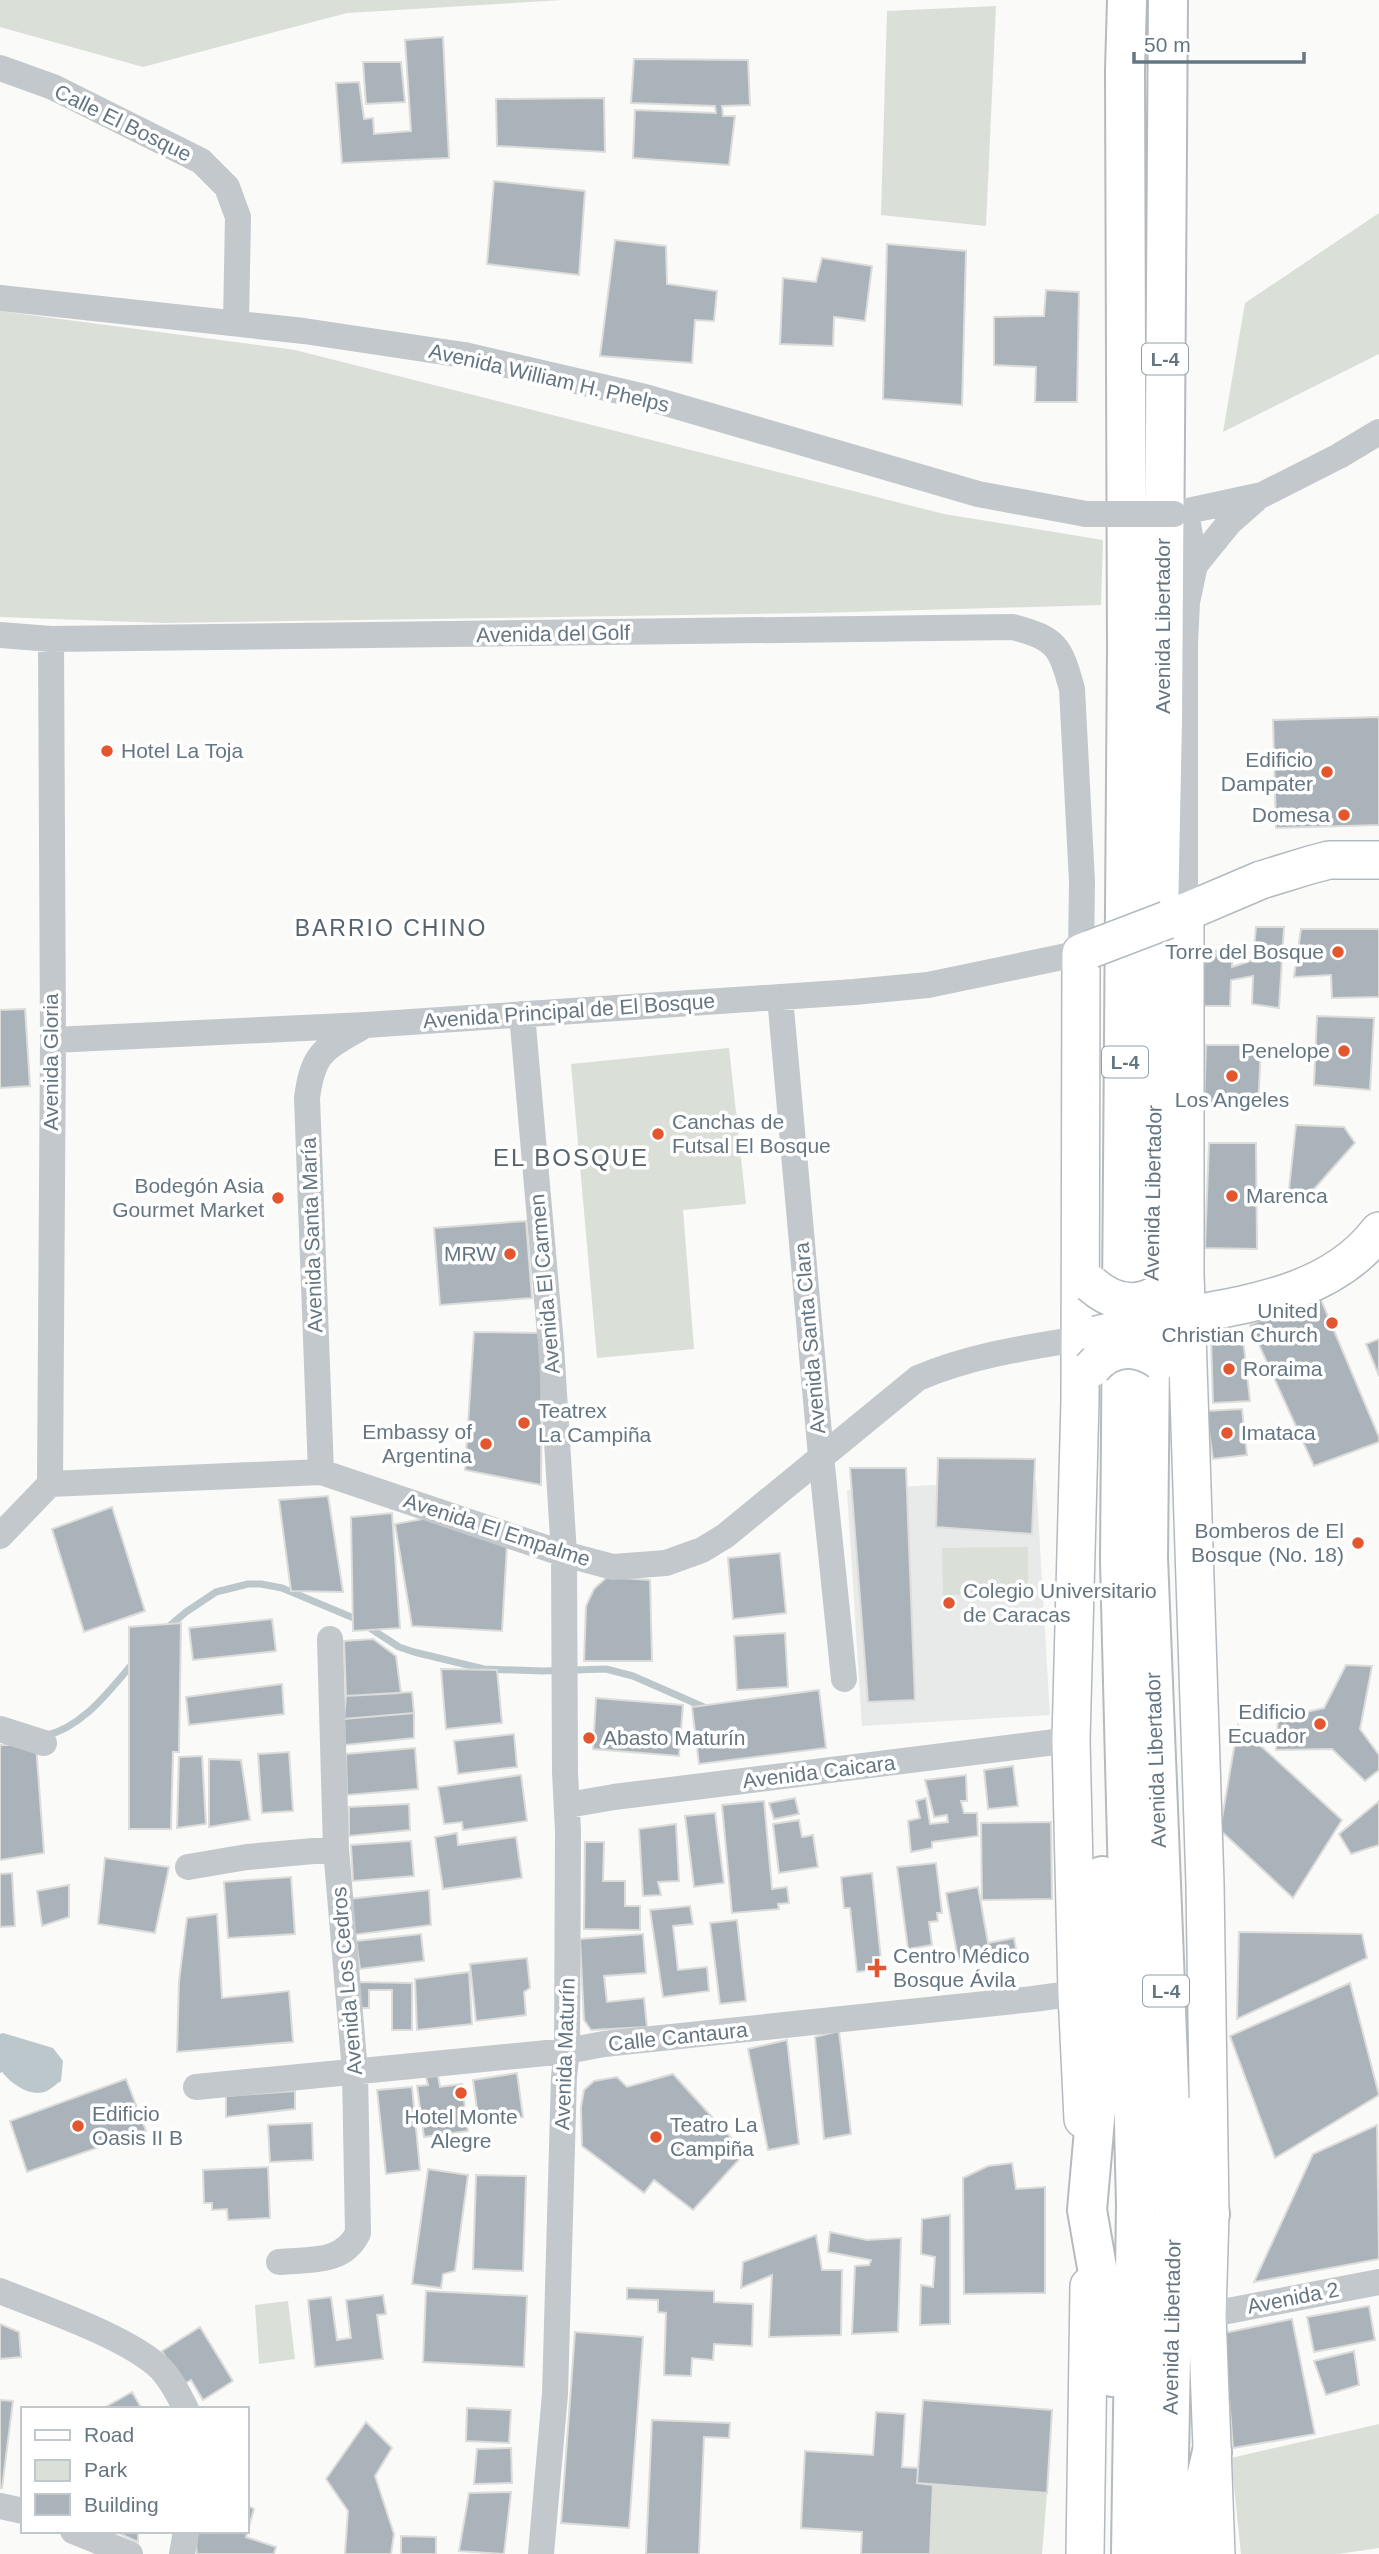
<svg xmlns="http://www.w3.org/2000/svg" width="1379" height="2554" viewBox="0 0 1379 2554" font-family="Arial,sans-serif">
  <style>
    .built { fill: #e8e9e9 }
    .green { fill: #dadfd7 }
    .water { fill: #bbc7cb }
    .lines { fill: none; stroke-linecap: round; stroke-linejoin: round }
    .stream { stroke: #bbc7cb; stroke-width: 7 }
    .building { fill: #aab3b9; stroke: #dcdcda; stroke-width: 2 }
    .secondary-casing { stroke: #b3babf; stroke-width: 40 }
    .primary-casing { stroke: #b5babe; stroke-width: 42 }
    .street { stroke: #c3c8cc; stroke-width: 26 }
    .secondary { stroke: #fff; stroke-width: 37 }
    .primary { stroke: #fff; stroke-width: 38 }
    .secondary-bridge-casing { stroke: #b3babf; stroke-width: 40; stroke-linecap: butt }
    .street-bridge { stroke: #c3c8cc; stroke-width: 26 }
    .secondary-bridge { stroke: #fff; stroke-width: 37 }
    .poi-dot { fill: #e4572e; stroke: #fff; stroke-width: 2.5 }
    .labels { text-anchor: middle; stroke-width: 7; stroke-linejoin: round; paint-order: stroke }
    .shield { fill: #fff; stroke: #939fa8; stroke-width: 2 }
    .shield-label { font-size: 19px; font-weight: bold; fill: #657683 }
    .street-label { font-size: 21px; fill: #657683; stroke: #fff }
    .poi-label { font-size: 21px; fill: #657683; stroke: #fff; text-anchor: start }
    .neighbourhood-label { font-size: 23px; letter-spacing: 2px; fill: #57646e; stroke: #fff }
    .quarter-label { font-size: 24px; letter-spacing: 2px; fill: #57646e; stroke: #fff }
  </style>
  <rect width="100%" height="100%" fill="#fafaf8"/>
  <path class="built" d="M1036,1479L1050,1715L862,1726L847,1490Z"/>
  <path class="green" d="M0,0H562L347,13L143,67L0,27Z
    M996,6L986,226L881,215L887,11Z
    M1379,213V354L1223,432L1245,303Z
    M0,311L295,350L944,514L1103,540L1101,605L815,613L163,623L0,617Z
    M729,1048L746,1204L683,1210L694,1349L597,1358L571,1064Z
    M1028,1547V1594L943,1595L942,1548Z
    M288,2301L295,2359L259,2364L255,2305Z
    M1379,2424V2548L1338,2554H1241L1231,2458Z
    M933,2485L1047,2493L1042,2554H929Z"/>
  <path class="water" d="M3,2033L53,2048L63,2061L61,2081C56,2084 51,2089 47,2091C30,2098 12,2084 2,2072L0,2073V2034Z"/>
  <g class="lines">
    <path class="stream" d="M166,1629L186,1612L216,1592L248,1584H261L282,1588L356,1619L399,1647L414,1652L484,1669L543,1671L606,1669L633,1676L706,1708
      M44,1736C82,1728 109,1691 133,1663"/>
  </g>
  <path class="building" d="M443,37L449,158L342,163L336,83L359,82L364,119L373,118L374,134L411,131L405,40Z
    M634,59L748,60L750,105L722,106L723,116H735L729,165L633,158L635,110L716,113L715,106L631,103Z
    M363,62H401L405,102L366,104Z
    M604,98L605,152L497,146L496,99Z
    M494,181L585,191L579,275L487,264Z
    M615,240L666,246L667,284L717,291L714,321L695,320L692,363L600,356Z
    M887,244L966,251L962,405L883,399Z
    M822,258L872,266L865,321L834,317L833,346L780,344L783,278L816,282Z
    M1046,290L1079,292L1077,402H1035L1036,367L994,365V317L1044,316Z
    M1379,717V825L1276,828L1273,720Z
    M1256,927H1284L1279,1008L1252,1004L1253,976L1231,980L1230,1006H1202L1205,950H1232V967L1253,960Z
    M1301,929H1379V997L1332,998L1331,975L1294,977Z
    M25,1009L30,1086L0,1088V1010Z
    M1317,1016L1374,1018L1370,1090L1314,1085Z
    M1206,1045H1261L1258,1108L1204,1106Z
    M1296,1125L1344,1127L1355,1143L1307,1197L1288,1198Z
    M1209,1143H1256L1257,1249L1205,1248Z
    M526,1221L532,1298L440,1305L434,1228Z
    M1319,1295L1379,1437V1442L1314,1466L1250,1325Z
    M474,1332L542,1333L541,1485L465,1470Z
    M1211,1336L1243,1338L1250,1401L1213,1403Z
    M1379,1339V1376L1366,1344Z
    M1242,1409L1247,1455L1213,1459L1206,1411Z
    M938,1458L1035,1459L1032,1534L936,1527Z
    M850,1468H906L915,1700L868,1702Z
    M328,1496L343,1592L291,1591L279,1500Z
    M112,1507L145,1611L84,1632L52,1529Z
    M392,1513L400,1628L353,1631L351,1517Z
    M428,1518L507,1545L502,1631L412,1626L395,1524Z
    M780,1553L786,1613L733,1619L728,1558Z
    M607,1577L650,1580L652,1661H584L586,1606L594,1589Z
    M272,1619L276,1651L193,1660L189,1628Z
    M181,1623L179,1752H173L171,1829H129V1627Z
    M785,1633L788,1687L737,1690L734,1636Z
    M373,1639L396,1656L401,1693L346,1696L344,1641Z
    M1346,1665L1372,1666L1360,1729L1379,1755V1770L1365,1781L1332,1749L1276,1750L1278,1718L1324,1708Z
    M441,1669L497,1670L502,1723L446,1729Z
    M282,1684L284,1714L189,1725L186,1697Z
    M819,1690L826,1748L699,1764L692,1707Z
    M412,1692L414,1713L344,1719L346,1696Z
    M596,1698L683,1705L679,1756L593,1749Z
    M414,1713V1738L345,1745L344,1719Z
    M1238,1725L1342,1820L1293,1898L1220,1830Z
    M514,1734L517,1767L458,1774L454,1741Z
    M0,1745H36L44,1853L0,1860Z
    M415,1748L418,1789L347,1795L346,1754Z
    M289,1752L293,1811L262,1813L258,1754Z
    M202,1756L206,1824L177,1828L179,1757Z
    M209,1759L241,1760L250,1820L209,1827Z
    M1013,1766L1018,1806L988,1809L984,1770Z
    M521,1775L527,1821L463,1830L462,1822L444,1824L438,1787Z
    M966,1775L967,1801H961L964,1813H977L978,1836L932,1842V1848L911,1852L908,1821L920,1818L916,1801L926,1798L930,1824L948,1822L947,1815L934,1817L925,1780Z
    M795,1798L799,1814L774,1819L769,1803Z
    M764,1801L772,1889L787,1887L789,1903L778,1904L779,1909L732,1913L722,1805Z
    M1379,1801V1845L1351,1854L1339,1834Z
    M409,1804L410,1830L349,1836V1807Z
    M715,1813L724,1883L694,1887L685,1816Z
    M799,1820L802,1837L813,1835L818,1867L779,1873L773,1824Z
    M1051,1822L1052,1899L982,1900L981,1823Z
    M676,1824L679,1881L658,1882L661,1895L643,1896L639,1829Z
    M457,1833L458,1845L516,1837L522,1878L443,1889L435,1837Z
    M411,1841L414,1876L353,1881L351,1845Z
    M585,1842H604L603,1881H625V1906H640V1930L584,1929Z
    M105,1858L169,1867L155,1933L98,1924Z
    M936,1863L942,1913H937L938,1921L929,1922L932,1945L908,1949L897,1867Z
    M12,1873L15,1926L0,1927V1874Z
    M872,1873L882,1969L857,1972L850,1908H844L841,1877Z
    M291,1877L295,1934L228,1938L224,1882Z
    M69,1885V1917L42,1926L37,1891Z
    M978,1887L988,1943L1014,1938L1016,1949L958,1959L946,1893Z
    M429,1890L431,1925L352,1935L349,1899Z
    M690,1906L693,1924L673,1926L678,1970L707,1967L709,1991L663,1997L650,1910Z
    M217,1914L222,1998L289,1991L293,2042L177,2052L179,1981L187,1918Z
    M737,1920L746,2001L720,2004L710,1923Z
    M1239,1932L1362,1934L1367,1958L1237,2019Z
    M421,1934L424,1961L360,1969L356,1941Z
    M643,1934L646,1973L604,1976L607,2002L644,1998L647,2027L591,2030L584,2020L580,1939Z
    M527,1958L530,1988L524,1992L526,2015L476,2021L470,1964Z
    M469,1972L472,2024L417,2030L415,1979Z
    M354,1982L412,1983V2030H392V1990H369V2008H354Z
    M1350,1983L1379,2095L1275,2158L1230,2036Z
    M839,2031L851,2134L824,2139L815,2037Z
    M787,2040L799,2144L768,2150L748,2049Z
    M517,2073L523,2117L479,2124L473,2080Z
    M673,2074L745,2153L693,2210L654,2180L644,2193L582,2146L581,2107L584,2090L594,2081L617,2077L627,2087Z
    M438,2076L440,2087L462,2084L468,2131L424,2137L417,2086L428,2085L426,2077Z
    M126,2079L146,2131L27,2172L10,2121Z
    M412,2087L420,2170L386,2174L377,2090Z
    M295,2091V2109L226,2117V2096Z
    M312,2123L313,2160L270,2162L268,2125Z
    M1377,2125L1379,2259L1254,2282L1313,2154Z
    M1012,2163L1016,2189L1045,2187V2293L964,2294L963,2178L988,2166Z
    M268,2167L270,2218L228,2220L227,2209L212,2210V2203H204L203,2170Z
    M428,2169L468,2175L455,2271L443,2274L441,2288L412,2284Z
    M476,2175L526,2176L523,2271L473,2269Z
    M950,2215V2324L920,2325L921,2285L933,2287L935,2257L921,2254L922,2219Z
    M830,2232L867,2240L901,2238L898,2332L852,2334L855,2266L869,2265L871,2260L828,2252Z
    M816,2235L822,2270H842L841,2335L769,2337L772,2275L741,2288L743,2262Z
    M627,2288L714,2291V2302L753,2304L752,2346L714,2344L713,2360L692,2358L691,2376L664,2375L666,2313L658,2312V2300L627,2299Z
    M426,2291L527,2296L524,2367L423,2362Z
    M383,2295L386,2314L377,2315L383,2359L315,2367L308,2300L331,2297L337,2340L351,2338L346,2300Z
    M1369,2306L1375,2340L1314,2352L1307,2317Z
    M1292,2319L1315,2434L1233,2448L1224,2333Z
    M0,2324L19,2332L21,2357L0,2359Z
    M200,2327L233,2381L203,2400L191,2380L182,2385L162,2351Z
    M575,2332L643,2337L629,2528L561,2523Z
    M1354,2351L1359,2385L1326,2395L1314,2361Z
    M132,2392L142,2409H102Z
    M0,2400L13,2401L2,2488H0Z
    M923,2400L1052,2410L1047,2493L917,2483Z
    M467,2408L511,2410L509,2443L466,2441Z
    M876,2412L905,2414L902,2467L918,2468L917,2483L933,2485L930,2554H861L862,2532L801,2528L805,2451L873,2455Z
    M652,2420L730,2423L729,2438L704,2437L699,2554H646Z
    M366,2422L392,2448L375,2476L394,2534L391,2554H345L348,2511L326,2479Z
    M511,2448L512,2483L474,2484L477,2449Z
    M511,2492L504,2554L459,2551L469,2493Z
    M247,2505L254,2509L246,2537L276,2547L274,2554H197L196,2546L198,2531H247Z
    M114,2531H138V2542Z
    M401,2536L436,2537V2554H401Z"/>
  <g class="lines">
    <defs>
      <path id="secondary" d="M1185,912V1274L1205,1884L1210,2214L1207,2315L1216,2554
        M1167,920L1261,880L1310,865L1329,860H1379
        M1162,1320C1238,1305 1328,1298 1379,1231
        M1083,2119L1077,1993L1071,1740L1080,1401L1081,953L1091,949
        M1085,2554L1089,2286"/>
      <path id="primary" d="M1127,0L1125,70L1127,649L1120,1561L1136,2205L1131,2554
        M1102,1876L1103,2028L1087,2210L1113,2359L1112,2377
        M1190,2117L1210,2214
        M1167,2554L1174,2211L1148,1557L1150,1355L1163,719L1168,0
        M1196,2554V2519L1212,2452"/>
    </defs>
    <use href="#secondary" class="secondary-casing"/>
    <use href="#primary" class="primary-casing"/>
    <path class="street" d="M0,68L53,87L201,161L227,187L238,217L236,322
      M0,298L304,331L464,355L645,397L978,494L1086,514
      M1174,514L1262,495L1339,456L1379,432
      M1195,565L1229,523L1255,500
      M0,635L51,639L1013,627C1057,639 1060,646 1072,689L1082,882L1081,953L928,985L854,992L366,1025L53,1040
      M1185,912V643L1187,602L1195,565L1186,512
      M780,997L821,1456L844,1679
      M522,1014L551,1345L564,1554L565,1772L568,1831L567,2051L564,2076L555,2394L541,2554
      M321,1472L307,1098C313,1052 324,1049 362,1027
      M50,1484L53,1040L51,639
      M0,1536L50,1484L321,1472L564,1554L613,1567L666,1563L702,1550L725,1536L918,1378C970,1356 1023,1348 1078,1339
      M0,1729L44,1743
      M568,1805L614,1797L1071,1740
      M188,1867L247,1857L336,1849
      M196,2087L567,2051L604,2044L1033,1999L1077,1993
      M279,2262C310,2259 343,2264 358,2233L355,2072L336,1849L330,1639
      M0,2291C44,2309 126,2336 160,2368C171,2379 179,2395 186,2409
      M1207,2315L1379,2282
      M0,2506L23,2511
      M73,2531L130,2554
      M182,2554L186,2531"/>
    <use href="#secondary" class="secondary"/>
    <use href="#primary" class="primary"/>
    <defs>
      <path id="secondary-bridge" d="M1091,949L1167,920
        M1091,1284C1110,1301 1133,1308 1156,1295
        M1096,1335L1159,1321
        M1092,1368C1111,1345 1137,1345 1160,1361"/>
    </defs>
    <use href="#secondary-bridge" class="secondary-bridge-casing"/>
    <path class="street-bridge" d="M1086,514H1174"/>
    <use href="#secondary-bridge" class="secondary-bridge"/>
  </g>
  <g class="poi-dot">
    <circle cx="107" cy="751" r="7"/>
    <circle cx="1327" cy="772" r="7"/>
    <circle cx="1344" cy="815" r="7"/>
    <circle cx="1338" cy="952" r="7"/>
    <circle cx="1344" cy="1051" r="7"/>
    <circle cx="1232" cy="1076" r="7"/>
    <circle cx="658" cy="1134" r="7"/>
    <circle cx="1232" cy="1196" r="7"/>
    <circle cx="278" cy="1198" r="7"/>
    <circle cx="510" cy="1254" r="7"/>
    <circle cx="1332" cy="1323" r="7"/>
    <circle cx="1229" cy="1369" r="7"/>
    <circle cx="524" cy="1423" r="7"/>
    <circle cx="1227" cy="1433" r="7"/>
    <circle cx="486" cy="1444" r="7"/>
    <circle cx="1358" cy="1543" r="7"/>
    <circle cx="949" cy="1603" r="7"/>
    <circle cx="1320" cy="1724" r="7"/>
    <circle cx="589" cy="1738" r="7"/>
    <path d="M873.5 1957.5h7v7h7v7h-7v7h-7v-7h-7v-7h7z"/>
    <circle cx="461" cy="2093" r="7"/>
    <circle cx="78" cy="2126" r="7"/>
    <circle cx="656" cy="2137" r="7"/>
  </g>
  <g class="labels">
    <g class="shield">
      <rect x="1142" y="343.5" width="46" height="31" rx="5"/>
      <rect x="1102" y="1046.5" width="46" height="31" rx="5"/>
      <rect x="1143" y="1975.5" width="46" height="31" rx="5"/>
    </g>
    <g class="shield-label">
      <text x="1165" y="366">L-4</text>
      <text x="1125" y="1069">L-4</text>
      <text x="1166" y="1998">L-4</text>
    </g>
    <g class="street-label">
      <text transform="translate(123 123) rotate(26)" y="7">Calle El Bosque</text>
      <text transform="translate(549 378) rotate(13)" y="7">Avenida William H. Phelps</text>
      <text transform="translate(1163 626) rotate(-90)" y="7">Avenida Libertador</text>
      <text transform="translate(553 634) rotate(-1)" y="7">Avenida del Golf</text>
      <text transform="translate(569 1011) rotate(-4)" y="7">Avenida Principal de El Bosque</text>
      <text transform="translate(51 1062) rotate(-90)" y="7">Avenida Gloria</text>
      <text transform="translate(1153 1193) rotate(-89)" y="7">Avenida Libertador</text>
      <text transform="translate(312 1235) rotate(-92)" y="7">Avenida Santa María</text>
      <text transform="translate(545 1284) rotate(-95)" y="7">Avenida El Carmen</text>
      <text transform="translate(810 1338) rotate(-95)" y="7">Avenida Santa Clara</text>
      <text transform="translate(497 1530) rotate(18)" y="7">Avenida El Empalme</text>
      <text transform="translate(1156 1760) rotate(-92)" y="7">Avenida Libertador</text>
      <text transform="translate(819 1772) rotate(-7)" y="7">Avenida Caicara</text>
      <text transform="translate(347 1981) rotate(-95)" y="7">Avenida Los Cedros</text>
      <text transform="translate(678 2037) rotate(-6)" y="7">Calle Cantaura</text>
      <text transform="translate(565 2054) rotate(-88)" y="7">Avenida Maturín</text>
      <text transform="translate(1293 2298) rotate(-11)" y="7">Avenida 2</text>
      <text transform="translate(1172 2327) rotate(-89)" y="7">Avenida Libertador</text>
    </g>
    <g class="poi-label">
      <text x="121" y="758">Hotel La Toja</text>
      <text x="1313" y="767" text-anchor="end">Edificio<tspan x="1313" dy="24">Dampater</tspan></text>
      <text x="1330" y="822" text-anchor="end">Domesa</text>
      <text x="1324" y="959" text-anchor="end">Torre del Bosque</text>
      <text x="1330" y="1058" text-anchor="end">Penelope</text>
      <text x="1232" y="1107" text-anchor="middle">Los Angeles</text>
      <text x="672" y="1129">Canchas de<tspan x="672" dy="24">Futsal El Bosque</tspan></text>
      <text x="264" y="1193" text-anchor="end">Bodegón Asia<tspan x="264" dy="24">Gourmet Market</tspan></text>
      <text x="1246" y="1203">Marenca</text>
      <text x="496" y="1261" text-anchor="end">MRW</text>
      <text x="1318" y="1318" text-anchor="end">United<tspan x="1318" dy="24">Christian Church</tspan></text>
      <text x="1243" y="1376">Roraima</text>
      <text x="538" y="1418">Teatrex<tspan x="538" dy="24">La Campiña</tspan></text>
      <text x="472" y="1439" text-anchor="end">Embassy of<tspan x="472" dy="24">Argentina</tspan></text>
      <text x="1241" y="1440">Imataca</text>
      <text x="1344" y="1538" text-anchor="end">Bomberos de El<tspan x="1344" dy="24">Bosque (No. 18)</tspan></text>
      <text x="963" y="1598">Colegio Universitario<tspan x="963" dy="24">de Caracas</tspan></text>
      <text x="1306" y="1719" text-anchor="end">Edificio<tspan x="1306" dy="24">Ecuador</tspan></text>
      <text x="603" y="1745">Abasto Maturín</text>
      <text x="893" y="1963">Centro Médico<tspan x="893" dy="24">Bosque Ávila</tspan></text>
      <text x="92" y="2121">Edificio<tspan x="92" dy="24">Oasis II B</tspan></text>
      <text x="461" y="2124" text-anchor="middle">Hotel Monte<tspan x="461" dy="24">Alegre</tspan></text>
      <text x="670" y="2132">Teatro La<tspan x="670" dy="24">Campiña</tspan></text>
    </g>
    <g class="neighbourhood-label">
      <text x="391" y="936">BARRIO CHINO</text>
    </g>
    <g class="quarter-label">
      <text x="571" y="1166">EL BOSQUE</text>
    </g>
  </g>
  <rect x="21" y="2407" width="228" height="126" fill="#ffffff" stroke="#c1c8cd" stroke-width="2"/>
  <rect x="35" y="2430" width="35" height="10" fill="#ffffff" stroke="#c1c8cd" stroke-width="2"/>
  <text x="84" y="2442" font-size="21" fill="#657683">Road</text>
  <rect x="35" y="2460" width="35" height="21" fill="#dadfd7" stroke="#c1c8cd" stroke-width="2"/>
  <text x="84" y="2477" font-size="21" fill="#657683">Park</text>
  <rect x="35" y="2494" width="35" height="21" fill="#aab3b9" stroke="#c1c8cd" stroke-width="2"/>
  <text x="84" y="2512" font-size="21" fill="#657683">Building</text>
  <path d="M1134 52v10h170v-10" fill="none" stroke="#657683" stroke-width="3.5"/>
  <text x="1144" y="52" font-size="21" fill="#657683" stroke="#ffffff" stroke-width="5" paint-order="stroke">50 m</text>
</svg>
